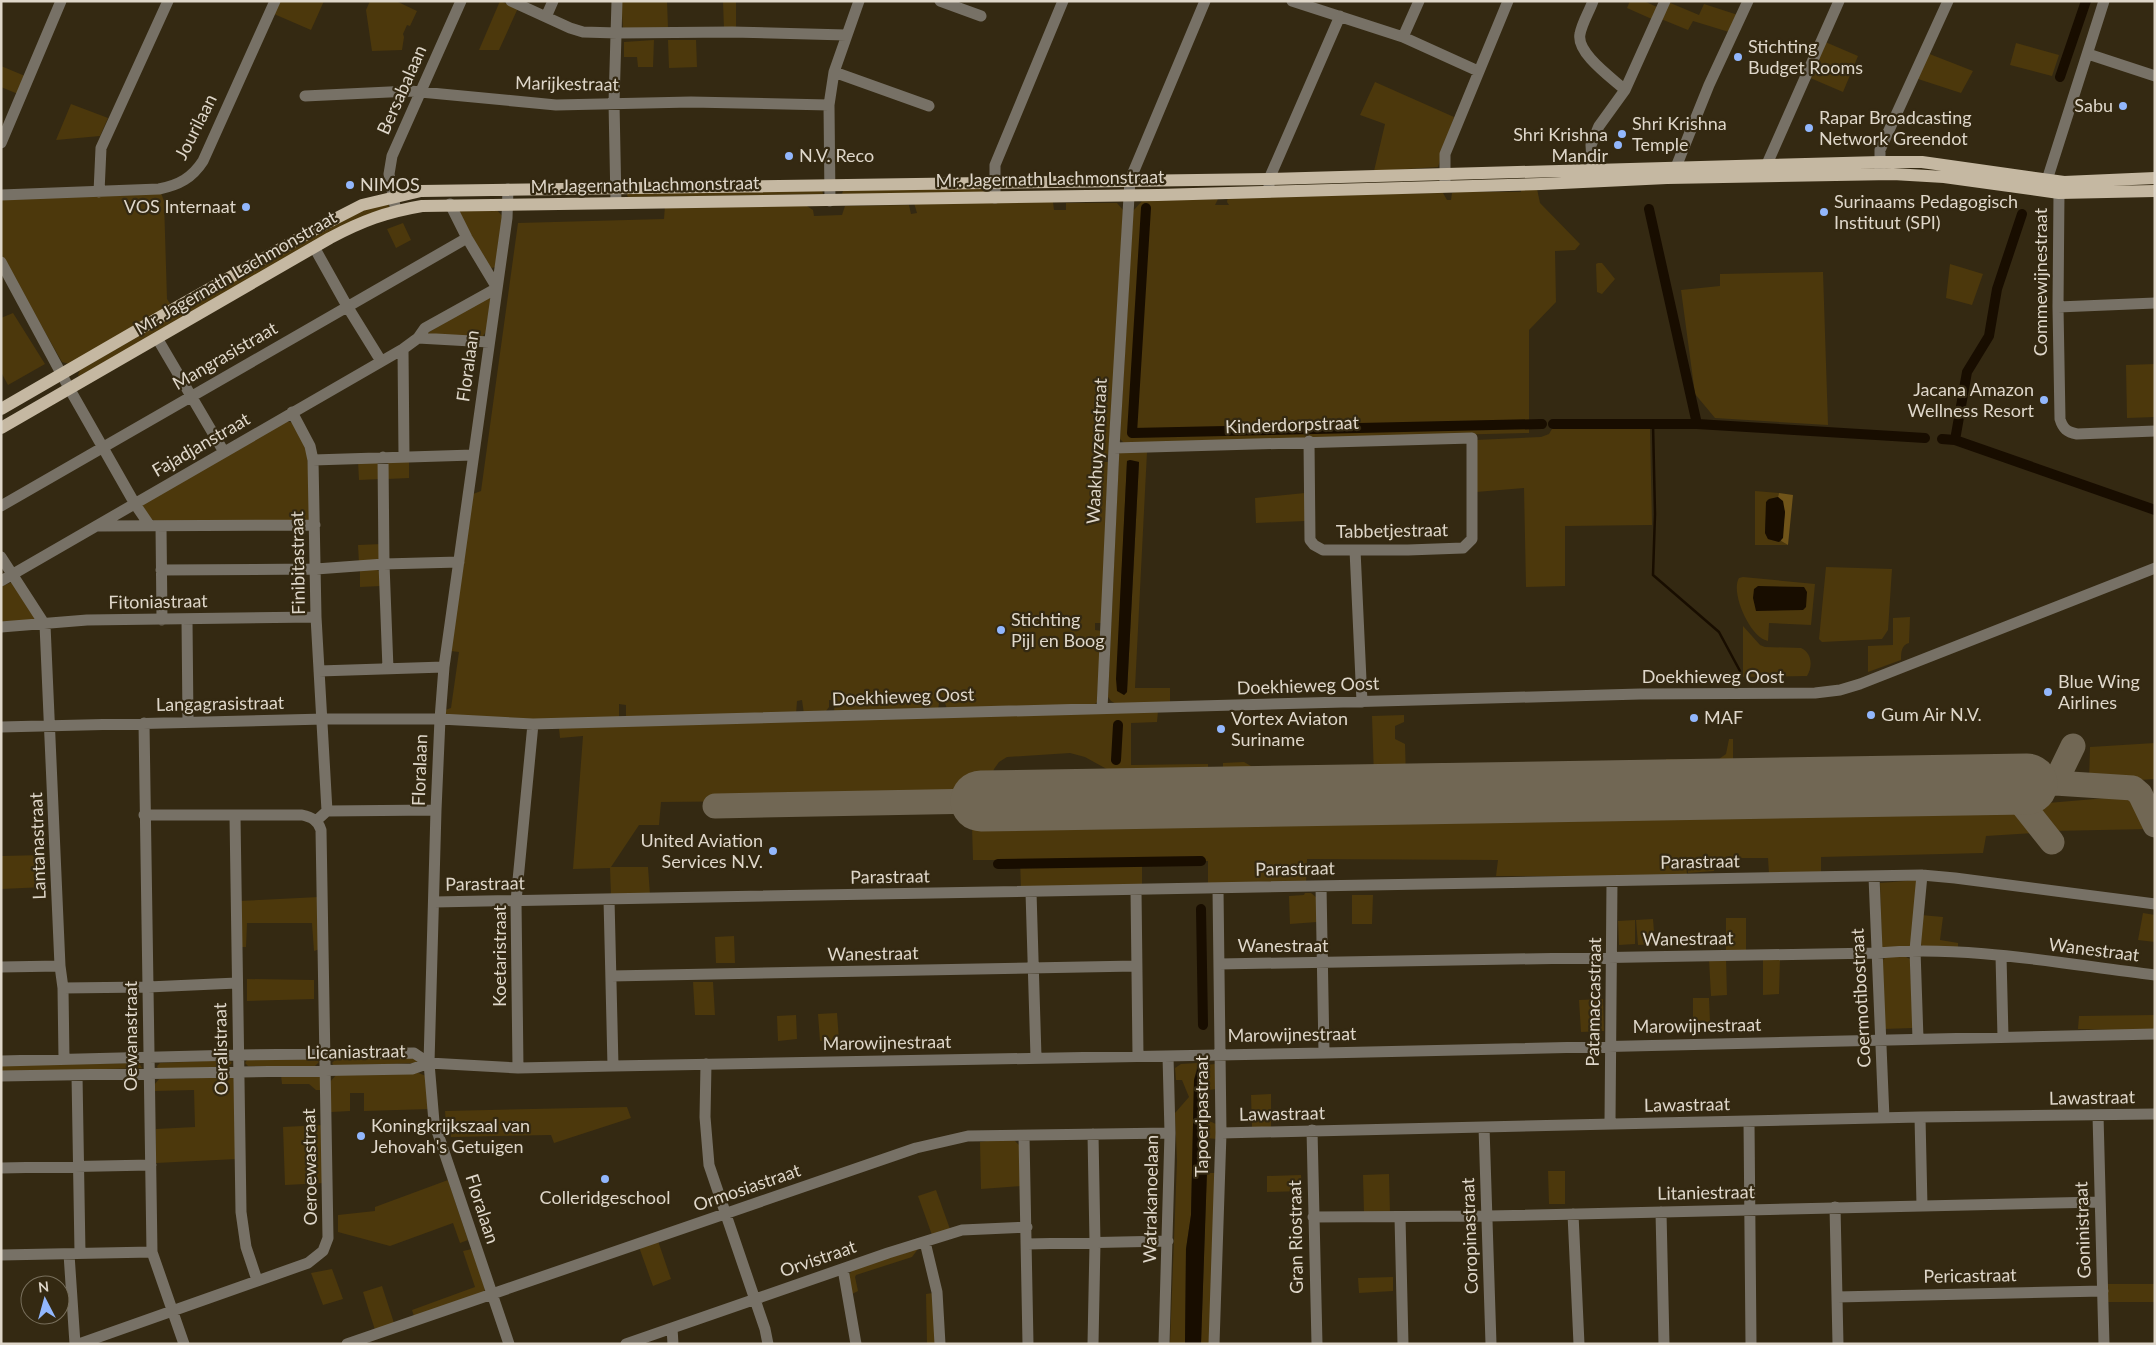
<svg xmlns="http://www.w3.org/2000/svg" width="2156" height="1345" viewBox="0 0 2156 1345" font-family="Lato,sans-serif">
  <style>
    .green { fill: #4c380c; fill-rule: evenodd }
    .forest { fill: #705419 }
    .water { fill: #180d00 }
    .lines { fill: none; stroke-linecap: round; stroke-linejoin: round }
    .stream { stroke: #180d00; stroke-width: 2.5 }
    .canal { stroke: #180d00; stroke-width: 10 }
    .taxiway { stroke: #716754; stroke-width: 25 }
    .runway { stroke: #716754; stroke-width: 61 }
    .minor { stroke: #777166; stroke-width: 11 }
    .major { stroke: #c5b8a2; stroke-width: 12 }
    .poi-dot { fill: #92b7fd; stroke: #342912; stroke-width: 2 }
    .labels { text-anchor: middle; stroke-width: 4.5; stroke-linejoin: round; paint-order: stroke }
    .poi-label { font-size: 18px; fill: #dfd7ca; stroke: #342912; text-anchor: start }
    .street-label { font-size: 18px; fill: #dfd7ca; stroke: #342912 }
  </style>
  <rect width="100%" height="100%" fill="#342912"/>
  <path class="green" d="M280,1H324L311,30L274,14Z
    M370,1H396L417,11L410,26L407,25L403,34L404,37L402,50L372,51L366,10Z
    M500,1L518,8L499,50H479Z
    M621,1H667L668,29L623,28Z
    M723,1H736V29H724Z
    M1630,1H1644L1659,8L1654,20L1627,8Z
    M1668,2L1699,15L1704,4L1738,15L1729,32L1693,21L1688,30L1661,19Z
    M654,40L653,67H638L637,57H624V42Z
    M668,40H696L697,67L669,68Z
    M1823,41L1858,56L1843,92L1808,77Z
    M2016,43L2059,55L2052,76L2010,65Z
    M1927,53L1973,71L1961,93L1915,78Z
    M1,66L25,76L18,94L1,87Z
    M1375,82L1454,117L1438,167L1374,171L1385,124L1360,115Z
    M71,104L108,118L100,136L56,140Z
    M988,188L987,192L843,195L842,193L844,190Z
    M1521,189H1537L1540,203L1580,244L1575,250L1555,251L1556,302L1529,330V433L1124,443L1120,439L1133,211L1142,201L1218,199L1215,205H1229L1227,202L1228,196L1443,193L1447,200H1451L1452,193L1457,192H1521Z
    M822,190L823,194L628,197L627,195V193Z
    M161,193L164,201L167,299L171,305L69,364L62,362L4,260L1,252V199Z
    M1053,202L1054,210H1066V203H1117L1123,210L1111,458L1104,460L1103,462H1109L1104,623H1095V630L1102,631L1097,702L1094,705L947,709L943,697H940L938,710L834,711L835,700H829V707L826,711L804,714L802,700L797,701L796,714L628,718L626,716V705L619,704V717L462,722L445,717V710L451,708L459,652L451,651L473,494L481,491L518,223L664,219L665,206H807L813,210L814,216L842,215L845,206L909,205L911,214L917,213L914,203Z
    M388,204L390,207L79,376L78,375L80,370L334,224L367,209Z
    M497,210L503,217L495,267L492,268L487,266L459,211Z
    M403,223L411,240L396,248L387,229Z
    M1598,263H1602L1615,279L1602,294L1597,292L1596,264Z
    M1950,264L1983,274L1972,305L1946,298Z
    M1823,272L1828,425L1715,418L1695,394L1681,290L1720,286V274Z
    M491,295L486,332L482,337L426,334Z
    M13,313L45,364L8,385L1,372V318Z
    M2155,364V417L2127,418L2126,365Z
    M286,421L293,423L307,449L311,520L159,523L151,519L142,505Z
    M1650,428L1652,525L1565,526V586L1526,587L1524,488L1476,492V440L1541,437L1549,434L1552,429Z
    M1147,452L1135,688H1170V703L1118,705L1111,701L1108,697L1119,455L1120,453ZM1130,460L1139,462L1127,692L1124,695L1118,650L1119,630L1127,461Z
    M409,459V478L387,479L388,460Z
    M377,460L381,479L359,480L358,461Z
    M1755,491L1779,493L1778,497L1767,500L1765,533L1768,539L1779,542L1781,541L1788,545H1755Z
    M1305,493V521L1256,523L1255,498Z
    M382,544L381,560L359,563L358,545Z
    M1826,567L1892,569L1888,630L1882,639L1822,642L1819,639Z
    M360,568H375L381,573V586L360,587Z
    M1743,577L1815,584L1811,625L1769,623L1768,641C1750,638 1730,592 1739,578Z
    M12,582L36,619L1,624V587Z
    M1910,617L1909,643C1901,645 1901,653 1901,660L1868,672V646L1893,645V618Z
    M1743,626L1760,645L1765,647L1801,648C1812,653 1813,666 1807,676L1743,677Z
    M1158,711L1157,722L1131,723V765L1208,764V783H1132L1085,757L1070,753L1007,757L999,762L994,769L988,788L972,791L767,793L766,801L661,802L659,825H639L611,867H648L650,895H611L610,868L573,869L583,736L560,738L559,728Z
    M1404,715V722L1395,726V739L1405,744L1406,777L1374,778L1372,716Z
    M1729,739H1733V763L1723,773L1708,772V759H1719L1726,754Z
    M2155,743V779L2089,783L2090,747Z
    M1666,759L1697,760V774H1666Z
    M1244,762L1263,773L1266,783H1223V763Z
    M2130,796L2149,829L2052,831L2036,804Z
    M2026,810L2035,833L1986,836L1983,853L1821,857V873L1769,874L1768,858H1686L1687,876H1496L1498,860L1307,859L1306,883L1208,885V861H1142V886L1021,889L1020,860H973L972,826L1855,811Z
    M45,855V887L1,889V856Z
    M1697,859L1698,862L1713,861L1714,871L1688,873L1687,860Z
    M1917,880L1911,947L1885,949L1882,947L1880,883Z
    M1305,893H1311L1317,898V922L1290,924L1289,896L1304,895Z
    M1352,895H1373L1372,924H1352Z
    M319,897L320,949L314,951L312,923H247L246,947H240L239,901Z
    M2143,913L2155,915V942L2138,940Z
    M1921,915L1943,917L1940,940L1958,943V948L1925,947L1921,945Z
    M1726,918H1746V950L1726,951Z
    M1653,919L1655,944L1638,945L1636,920Z
    M1635,920V944L1619,945L1618,921Z
    M734,936L735,963H716L715,937Z
    M1904,956L1910,959L1913,1028L1883,1029L1882,961L1886,957Z
    M1763,958H1780L1779,994L1763,995Z
    M1709,959H1726L1727,995L1711,996Z
    M247,979L314,980V999L247,1001Z
    M693,982H713L715,1015H695Z
    M1693,998H1709L1710,1022H1693Z
    M1603,999L1604,1031L1581,1032L1579,1000Z
    M837,1013L839,1040L820,1041L818,1014Z
    M796,1015L797,1039L778,1041L777,1016Z
    M2155,1015V1031L2078,1029L2079,1016Z
    M413,1057L417,1061L416,1063L334,1066L332,1063L336,1059Z
    M316,1059L319,1062L315,1066H248L245,1063L247,1060Z
    M229,1060L232,1063L227,1067L158,1069L157,1066L160,1063Z
    M139,1063L142,1068L1,1072V1065Z
    M1198,1063L1194,1080L1191,1215L1186,1249L1185,1344H1170L1177,1161L1175,1113L1189,1097L1182,1080H1176L1175,1068L1181,1064Z
    M1215,1064L1216,1089L1209,1090V1121L1216,1124V1139L1207,1138L1205,1067L1206,1065Z
    M416,1072L426,1076L430,1109L364,1111V1093H350V1111L331,1112L330,1082L336,1075Z
    M281,1075H319L322,1080L323,1090H316L309,1084H282Z
    M234,1077L237,1159L156,1163V1129L195,1127L194,1090L154,1091V1085L159,1079Z
    M1271,1094V1127H1252L1251,1095Z
    M627,1107L631,1118L554,1143L551,1135L451,1137L446,1124L445,1111Z
    M324,1125L325,1183L285,1185L283,1127Z
    M1000,1139L1015,1141L1021,1147V1186L981,1189L980,1142Z
    M1207,1164H1210V1173H1216L1211,1344H1201Z
    M1548,1171H1565V1204H1549Z
    M1389,1174L1390,1213H1364L1363,1175Z
    M1301,1175L1302,1191L1267,1192V1176Z
    M448,1180L468,1240L460,1243L453,1223L390,1246L338,1232V1215L375,1211V1207Z
    M936,1190L950,1229L932,1235L918,1196Z
    M658,1241L671,1279L653,1286L639,1247Z
    M472,1249L485,1289L484,1292L414,1316L412,1310L475,1287L463,1251Z
    M918,1249L912,1257L856,1275L855,1277L858,1291L852,1294L848,1276L853,1269Z
    M332,1269L343,1299L323,1305L311,1273Z
    M1393,1277V1291L1359,1293L1358,1278Z
    M2106,1284H2155V1302H2107Z
    M382,1286L394,1323L375,1330L363,1292Z
    M933,1293L936,1344H927L926,1294Z"/>
  <path class="forest" d="M1779,493L1793,495L1788,545L1781,541L1785,512L1778,497Z"/>
  <path class="water" d="M1130,460L1139,462L1127,692L1124,695L1117,691L1116,679L1127,461Z
    M1778,497L1783,501L1785,512L1783,538L1779,542L1768,539L1765,533L1766,502L1769,499Z
    M1758,586L1804,587L1807,592L1806,607L1803,610L1756,611L1753,598L1754,589Z
    M1199,1064H1204L1205,1067L1207,1172L1201,1344H1185L1186,1249L1191,1215L1194,1080Z"/>
  <g class="lines">
    <path class="stream" d="M1653,424L1655,514L1653,575L1719,632L1740,671"/>
    <path class="canal" d="M2060,77L2086,1
      M1146,208L1132,433L1542,424
      M1649,209L1697,424
      M2022,214L1997,289L1989,336L1967,372L1955,440L2155,510
      M1553,424H1697L1925,438
      M1942,439L1955,440
      M1116,760L1118,725
      M998,864L1201,861
      M1201,909L1203,1025"/>
    <path class="taxiway" d="M2055,783L2133,788L2140,794L2155,825
      M2006,784L2052,842
      M2027,784L2055,783L2073,746
      M715,806L981,801"/>
    <path class="runway" d="M981,801L2027,784"/>
    <path class="minor" d="M511,1L570,28L583,32L617,33L732,32L846,35
      M940,1L981,16
      M1292,1L1403,37L1478,71
      M1593,1C1589,12 1582,23 1580,34C1576,53 1612,78 1625,90
      M546,17L553,1
      M1403,37L1419,1
      M2088,54L2155,76
      M834,72L929,106
      M305,96L410,91L556,105L691,102L829,105
      M1,143L61,1
      M1676,167L1709,85L1748,1
      M1880,170V150L1948,1
      M1767,172V164L1839,1
      M1593,178L1591,145L1599,126L1625,90L1665,1
      M2047,180L2104,1
      M1445,182V154L1508,1
      M1269,187V179L1340,16
      M508,189L507,218L444,667L440,719L436,810L429,1063L434,1122L509,1344
      M99,192L101,148L168,1
      M2059,193L2058,307L2060,419C2063,429 2067,432 2077,434L2155,431
      M1,195L159,189C179,185 192,178 203,161L275,1
      M995,198V165L1063,1
      M830,201L829,105L834,72L859,1
      M616,203L614,103L617,1
      M395,206L389,174L392,156L461,1
      M314,247L347,306L381,361
      M1,262L69,388L135,504L150,526
      M2058,307L2155,303
      M157,338L224,452
      M418,338L425,328L497,288L467,238L450,204
      M403,349L404,456
      M292,412L310,446L313,460L316,617L327,811L316,821
      M1114,448L1472,438V539L1463,548L1408,550H1323L1314,545L1310,540L1309,441
      M383,457L384,564L388,669
      M313,460L473,455
      M1,506L467,238
      M100,526L315,525
      M161,526L162,620
      M1355,550L1362,702
      M1,557L45,625L60,966L63,988L64,1059
      M161,570L316,569L384,564L459,562
      M1,581L403,349L418,338L489,342
      M187,620L188,722
      M1,627L87,620L316,617
      M319,671L444,667
      M1102,709L1114,448L1130,180L1205,1
      M144,723L152,1252L184,1344
      M1,727L325,719H440L533,724L1640,694L1815,693L1840,690L1860,684L2155,568
      M327,811L436,810
      M235,816L241,1212L246,1247L257,1280
      M1874,877L1884,1118
      M1321,886L1324,1053
      M1136,890L1138,1056
      M1031,892L1036,1057
      M609,899L613,1066
      M434,902L1922,875L1955,878L2155,904
      M2001,956L2003,1037
      M1219,964L1877,953C1970,945 2062,964 2155,975
      M1,967L60,966
      M611,976L1136,966
      M63,988L148,987L237,983
      M1918,1039L1915,950L1922,875
      M1,1061L238,1055L414,1053L429,1063
      M706,1064L705,1117L709,1165L765,1329L768,1344
      M518,1068L516,901L533,724
      M77,1075L80,1253
      M1,1076L412,1069L429,1063L518,1068L613,1066L1324,1053L2155,1034
      M2098,1115L2104,1344
      M1920,1117L1922,1206
      M1749,1121L1751,1344
      M1610,1123L1612,881
      M1484,1127L1491,1344
      M1312,1130L1317,1344
      M1221,1133L1920,1117L2155,1114
      M1093,1134L1095,1243L1093,1344
      M1024,1136L1028,1344
      M1,1168L151,1165
      M1835,1207L1838,1344
      M1661,1212L1664,1344
      M1573,1214L1579,1344
      M1313,1217L1488,1216L2100,1202
      M1400,1217L1403,1344
      M925,1242L937,1292L940,1344
      M1027,1244L1168,1241
      M69,1254L75,1344
      M1,1255L152,1252
      M843,1269L856,1344
      M1837,1297L2103,1291
      M672,1328L673,1344
      M79,1344L308,1263L323,1251L328,1238L321,830C318,820 311,817 302,815H144
      M347,1344L916,1148L968,1136L1170,1133
      M626,1344L888,1253L962,1230L1027,1227
      M1164,1344L1170,1133L1168,1056
      M1214,1344L1221,1133L1218,889"/>
    <path class="major" d="M1,409L179,306L321,226L362,205L421,191L1269,179L1880,162H1922L2064,182L2155,178
      M1,428L330,238C362,221 386,212 422,206L1158,195L1541,184L1667,178L1893,174L1944,177L2059,193L2155,191"/>
  </g>
  <g class="poi-dot">
    <circle cx="1738" cy="57" r="5"/>
    <circle cx="2123" cy="106" r="5"/>
    <circle cx="1809" cy="128" r="5"/>
    <circle cx="1622" cy="134" r="5"/>
    <circle cx="1618" cy="145" r="5"/>
    <circle cx="789" cy="156" r="5"/>
    <circle cx="350" cy="185" r="5"/>
    <circle cx="246" cy="207" r="5"/>
    <circle cx="1824" cy="212" r="5"/>
    <circle cx="2044" cy="400" r="5"/>
    <circle cx="1001" cy="630" r="5"/>
    <circle cx="2048" cy="692" r="5"/>
    <circle cx="1871" cy="715" r="5"/>
    <circle cx="1694" cy="718" r="5"/>
    <circle cx="1221" cy="729" r="5"/>
    <circle cx="773" cy="851" r="5"/>
    <circle cx="361" cy="1136" r="5"/>
    <circle cx="605" cy="1179" r="5"/>
  </g>
  <g class="labels">
    <g class="poi-label">
      <text x="1748" y="53">Stichting<tspan x="1748" dy="21">Budget Rooms</tspan></text>
      <text x="2113" y="112" text-anchor="end">Sabu</text>
      <text x="1819" y="124">Rapar Broadcasting<tspan x="1819" dy="21">Network Greendot</tspan></text>
      <text x="1632" y="130">Shri Krishna<tspan x="1632" dy="21">Temple</tspan></text>
      <text x="1608" y="141" text-anchor="end">Shri Krishna<tspan x="1608" dy="21">Mandir</tspan></text>
      <text x="799" y="162">N.V. Reco</text>
      <text x="360" y="191">NIMOS</text>
      <text x="1834" y="208">Surinaams Pedagogisch<tspan x="1834" dy="21">Instituut (SPI)</tspan></text>
      <text x="236" y="213" text-anchor="end">VOS Internaat</text>
      <text x="2034" y="396" text-anchor="end">Jacana Amazon<tspan x="2034" dy="21">Wellness Resort</tspan></text>
      <text x="1011" y="626">Stichting<tspan x="1011" dy="21">Pijl en Boog</tspan></text>
      <text x="2058" y="688">Blue Wing<tspan x="2058" dy="21">Airlines</tspan></text>
      <text x="1881" y="721">Gum Air N.V.</text>
      <text x="1704" y="724">MAF</text>
      <text x="1231" y="725">Vortex Aviaton<tspan x="1231" dy="21">Suriname</tspan></text>
      <text x="763" y="847" text-anchor="end">United Aviation<tspan x="763" dy="21">Services N.V.</tspan></text>
      <text x="371" y="1132">Koningkrijkszaal van<tspan x="371" dy="21">Jehovah's Getuigen</tspan></text>
      <text x="605" y="1204" text-anchor="middle">Colleridgeschool</text>
    </g>
    <g class="street-label">
      <text transform="translate(567 84) rotate(1)" y="6">Marijkestraat</text>
      <text transform="translate(402 90) rotate(-66)" y="6">Bersabalaan</text>
      <text transform="translate(196 127) rotate(-63)" y="6">Jourilaan</text>
      <text transform="translate(1050 179) rotate(-1)" y="6">Mr. Jagernath Lachmonstraat</text>
      <text transform="translate(645 185) rotate(-1)" y="6">Mr. Jagernath Lachmonstraat</text>
      <text transform="translate(236 273) rotate(-30)" y="6">Mr. Jagernath Lachmonstraat</text>
      <text transform="translate(2041 282) rotate(-90)" y="6">Commewijnestraat</text>
      <text transform="translate(225 356) rotate(-30)" y="6">Mangrasistraat</text>
      <text transform="translate(468 366) rotate(-82)" y="6">Floralaan</text>
      <text transform="translate(1292 425) rotate(-2)" y="6">Kinderdorpstraat</text>
      <text transform="translate(201 445) rotate(-30)" y="6">Fajadjanstraat</text>
      <text transform="translate(1097 451) rotate(-87)" y="6">Waakhuyzenstraat</text>
      <text transform="translate(1392 531) rotate(-1)" y="6">Tabbetjestraat</text>
      <text transform="translate(298 563) rotate(-91)" y="6">Finibitastraat</text>
      <text transform="translate(158 602) rotate(-1)" y="6">Fitoniastraat</text>
      <text x="1713" y="683">Doekhieweg Oost</text>
      <text transform="translate(1308 686) rotate(-2)" y="6">Doekhieweg Oost</text>
      <text transform="translate(903 697) rotate(-2)" y="6">Doekhieweg Oost</text>
      <text transform="translate(220 704) rotate(-1)" y="6">Langagrasistraat</text>
      <text transform="translate(420 770) rotate(-88)" y="6">Floralaan</text>
      <text transform="translate(38 846) rotate(-92)" y="6">Lantanastraat</text>
      <text transform="translate(1700 862) rotate(-1)" y="6">Parastraat</text>
      <text transform="translate(1295 869) rotate(-1)" y="6">Parastraat</text>
      <text transform="translate(890 877) rotate(-1)" y="6">Parastraat</text>
      <text transform="translate(485 884) rotate(-1)" y="6">Parastraat</text>
      <text transform="translate(1688 939) rotate(-1)" y="6">Wanestraat</text>
      <text x="1283" y="952">Wanestraat</text>
      <text transform="translate(2094 950) rotate(7)" y="6">Wanestraat</text>
      <text transform="translate(873 954) rotate(-1)" y="6">Wanestraat</text>
      <text transform="translate(500 956) rotate(-90)" y="6">Koetaristraat</text>
      <text transform="translate(1861 998) rotate(-93)" y="6">Coermotibostraat</text>
      <text transform="translate(1594 1002) rotate(-89)" y="6">Patamaccastraat</text>
      <text transform="translate(1697 1026) rotate(-1)" y="6">Marowijnestraat</text>
      <text transform="translate(1292 1035) rotate(-1)" y="6">Marowijnestraat</text>
      <text transform="translate(131 1036) rotate(-90)" y="6">Oewanastraat</text>
      <text transform="translate(887 1043) rotate(-1)" y="6">Marowijnestraat</text>
      <text transform="translate(221 1049) rotate(-91)" y="6">Oeralistraat</text>
      <text transform="translate(356 1052) rotate(-1)" y="6">Licaniastraat</text>
      <text transform="translate(2092 1098) rotate(-1)" y="6">Lawastraat</text>
      <text transform="translate(1687 1105) rotate(-1)" y="6">Lawastraat</text>
      <text transform="translate(1282 1114) rotate(-1)" y="6">Lawastraat</text>
      <text transform="translate(1202 1116) rotate(-90)" y="6">Tapoeripastraat</text>
      <text transform="translate(310 1167) rotate(-91)" y="6">Oeroewastraat</text>
      <text transform="translate(747 1188) rotate(-19)" y="6">Ormosiastraat</text>
      <text transform="translate(1706 1193) rotate(-1)" y="6">Litaniestraat</text>
      <text transform="translate(1151 1199) rotate(-89)" y="6">Watrakanoelaan</text>
      <text transform="translate(482 1209) rotate(72)" y="6">Floralaan</text>
      <text transform="translate(2083 1230) rotate(-92)" y="6">Goninistraat</text>
      <text transform="translate(1470 1236) rotate(-92)" y="6">Coropinastraat</text>
      <text transform="translate(1296 1237) rotate(-91)" y="6">Gran Riostraat</text>
      <text transform="translate(818 1259) rotate(-19)" y="6">Orvistraat</text>
      <text transform="translate(1970 1276) rotate(-1)" y="6">Pericastraat</text>
    </g>
  </g>
  <rect width="2156" height="1345" fill="none" stroke="#dfd7ca" stroke-width="5"/>
  <g transform="translate(45 1300) rotate(354)"><circle r="24" fill="#342912" stroke="#786f5c"/>
  <path d="M0-4L9 19L0 12L-9 19Z" fill="#92b7fd"/>
  <text y="-8" font-size="14" font-weight="bold" text-anchor="middle" fill="#dfd7ca">N</text>
  </g>
</svg>
